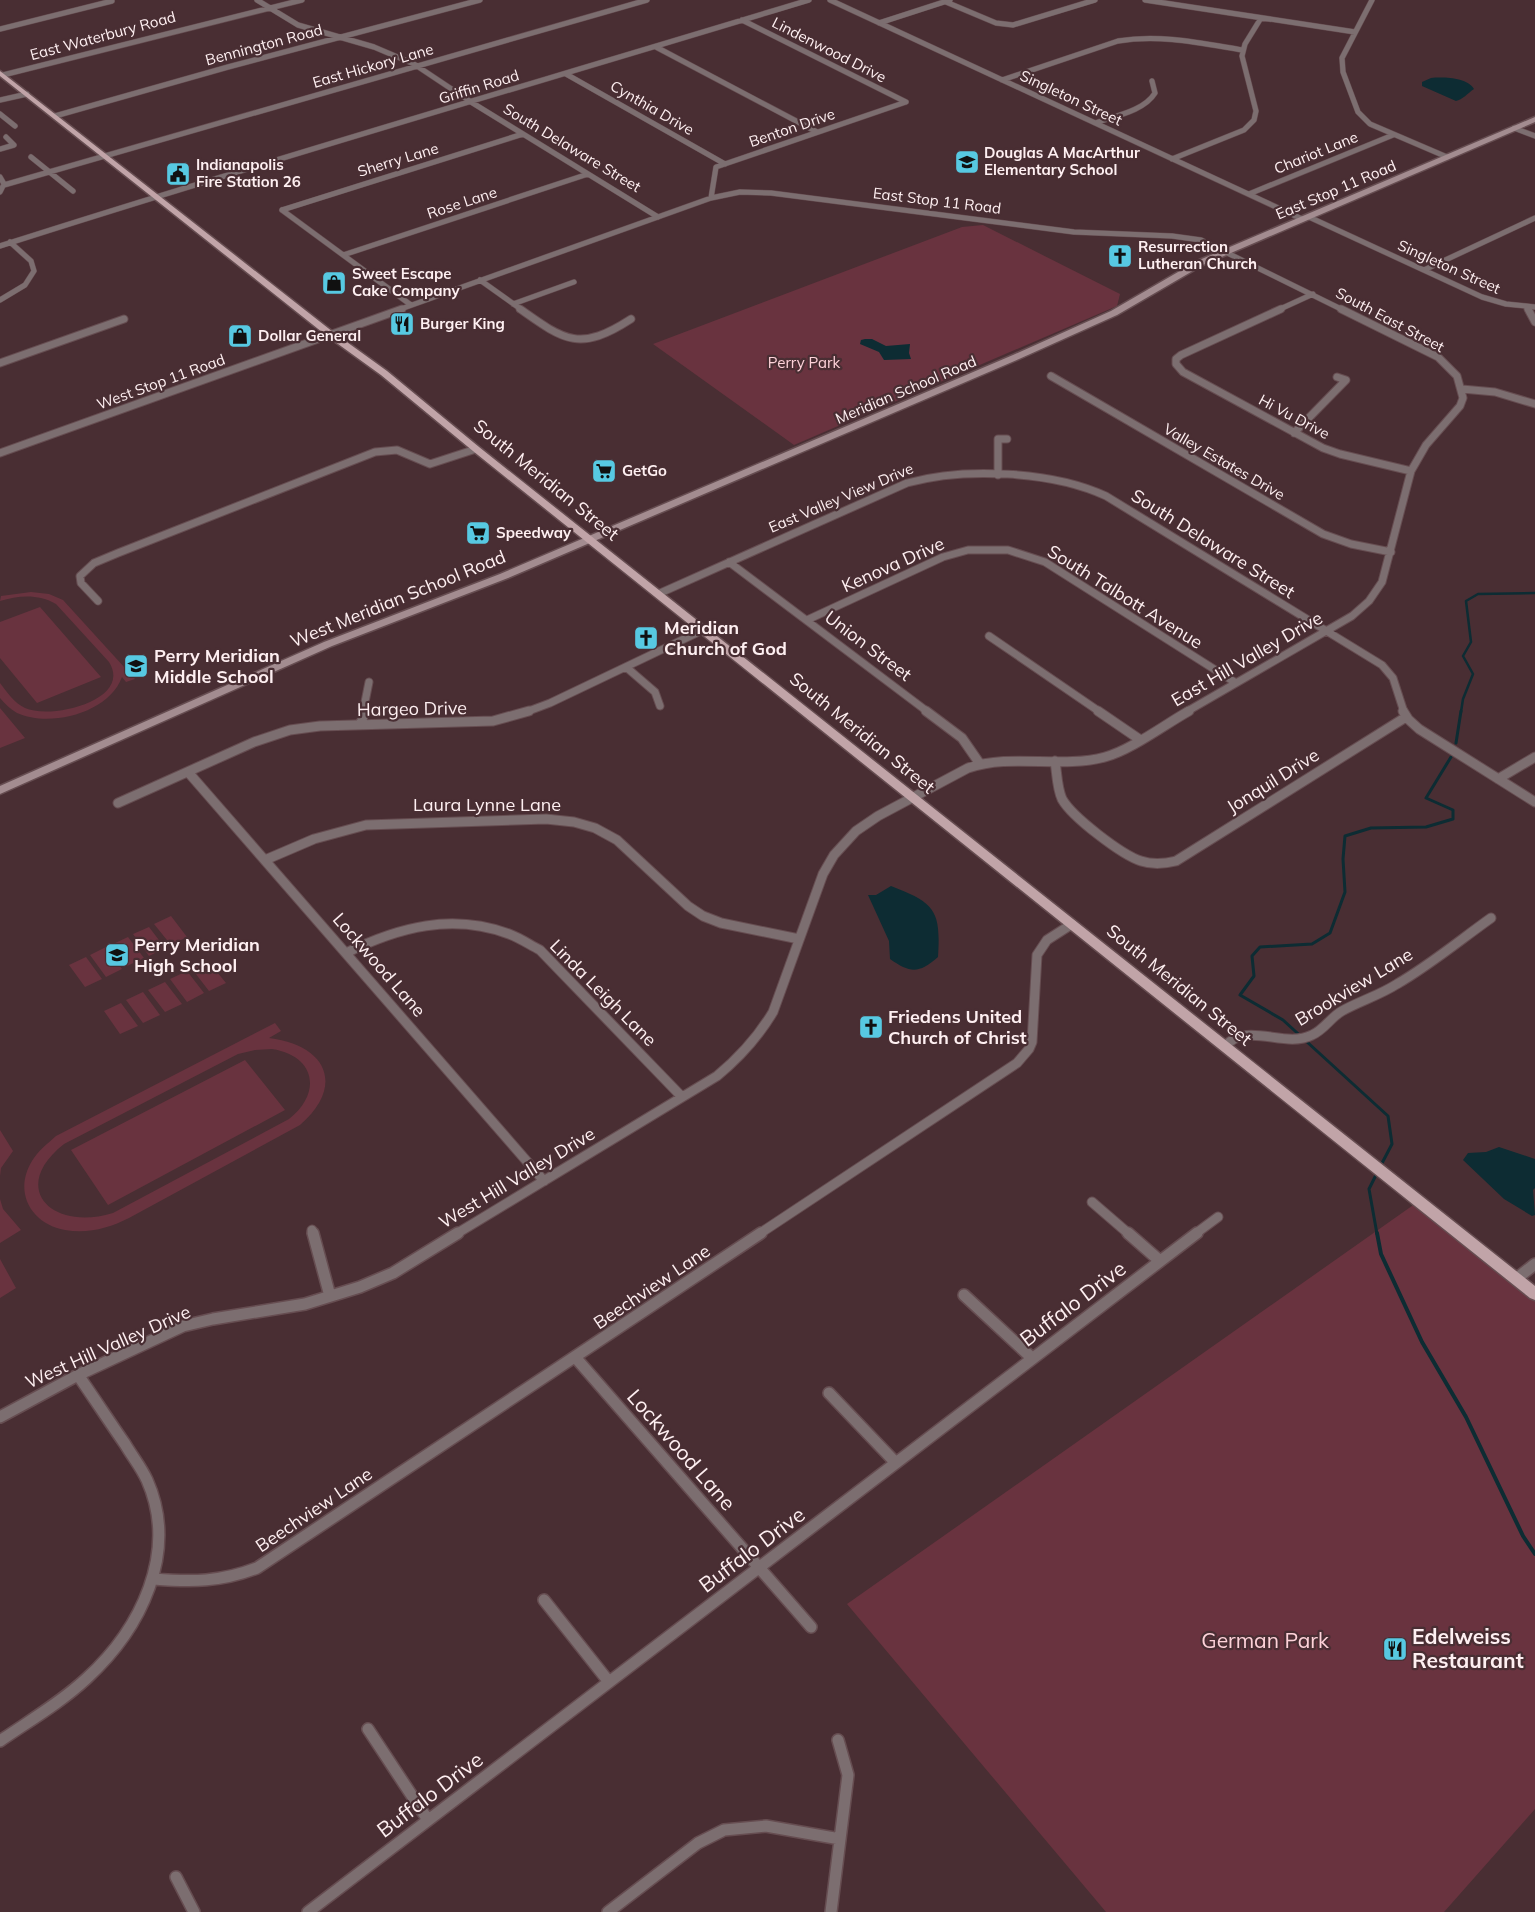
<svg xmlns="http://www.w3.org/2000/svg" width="1535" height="1912" viewBox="0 0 1535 1912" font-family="Mulish,sans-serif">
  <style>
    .green { fill: #69333f; fill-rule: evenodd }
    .water { fill: #0d2c33 }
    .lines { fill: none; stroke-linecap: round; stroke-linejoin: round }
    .stream-far2 { stroke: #0d2c33; stroke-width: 2.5 }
    .stream-far1 { stroke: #0d2c33; stroke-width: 3 }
    .stream { stroke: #0d2c33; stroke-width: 4 }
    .minor-far3-casing { stroke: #664d51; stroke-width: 6 }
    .minor-far2-casing { stroke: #664d51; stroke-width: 9 }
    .minor-far1-casing { stroke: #664d51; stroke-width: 11 }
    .minor-casing { stroke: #664d51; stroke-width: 14 }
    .secondary-casing { stroke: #664d51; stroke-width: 3 }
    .primary-casing { stroke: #664d51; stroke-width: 3 }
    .minor-far3 { stroke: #7c6e70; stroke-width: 5 }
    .minor-far2 { stroke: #7c6e70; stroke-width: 7 }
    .minor-far1 { stroke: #7c6e70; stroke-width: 9 }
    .minor { stroke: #7c6e70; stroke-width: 11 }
    .secondary { fill: #a38c90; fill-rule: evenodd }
    .primary { fill: #c1a4a8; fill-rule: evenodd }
    .labels { text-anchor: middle; stroke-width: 4.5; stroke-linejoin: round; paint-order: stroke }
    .far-street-label { font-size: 15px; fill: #feeff1; stroke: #492e33 }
    .far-poi-label { font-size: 15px; font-weight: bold; fill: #feeff1; stroke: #492e33; text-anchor: start }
    .far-park-label { font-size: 15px; fill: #fed2d9; stroke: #492e33 }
    .street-label { font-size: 18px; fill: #feeff1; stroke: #492e33 }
    .poi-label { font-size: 18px; font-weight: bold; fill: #feeff1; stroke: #492e33; text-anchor: start }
    .near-street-label { font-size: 21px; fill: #feeff1; stroke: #492e33 }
    .near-poi-label { font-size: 21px; font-weight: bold; fill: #feeff1; stroke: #492e33; text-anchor: start }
    .near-park-label { font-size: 21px; fill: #fed2d9; stroke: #492e33 }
  </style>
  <rect width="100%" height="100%" fill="#492e33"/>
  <path class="green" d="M983,225L1120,294L1117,306L794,445L653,344L962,227Z
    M31,592L49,594L63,600L135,679L126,682L122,677C109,713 50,728 17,713C10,709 5,704 0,698V683C7,692 14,703 25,708C51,720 133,700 109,662L56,604C39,594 19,595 0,601L1,596Z
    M40,607L101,677L37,703L0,658V622Z
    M0,708L25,738L0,748Z
    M171,916L187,937L171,945L154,924Z
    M149,927L165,948L149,956L133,934Z
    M128,937L144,958L127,966L111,945Z
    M106,947L122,969L106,977L90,955Z
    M86,957L102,979L85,987L69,965Z
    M208,961L226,983L209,991L192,969Z
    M187,971L204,993L187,1002L170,979Z
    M165,982L182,1004L165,1012L148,990Z
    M143,992L160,1015L143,1023L126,1000Z
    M121,1003L138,1026L120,1034L104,1011Z
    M275,1023L281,1031L269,1038C326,1045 346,1085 300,1125L129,1218C109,1228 88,1234 65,1230C31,1224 13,1192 32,1161C38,1151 47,1144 56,1136ZM272,1049C316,1056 322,1093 289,1119L113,1213C52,1232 8,1188 64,1144L238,1054L255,1050Z
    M245,1060L285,1110L108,1205L71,1150Z
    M0,1130L13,1151L1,1168L0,1176Z
    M0,1199L3,1209L21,1230L0,1243Z
    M1419,1201L1535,1293V1809L1444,1912H1106L847,1604Z
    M0,1259L16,1288L0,1298Z"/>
  <path class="water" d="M1431,78C1443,77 1467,77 1474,89C1468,93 1462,100 1456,101L1422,86V82Z
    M865,339H872L886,346L910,344L909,353L911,359L884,360L879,352L860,344L861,340Z
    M891,886C935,903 941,910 938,957C919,974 910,973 890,959L889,941L868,895H876Z
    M1499,1147L1535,1159V1188L1533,1190L1535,1215L1532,1216L1504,1199L1463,1160L1468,1153L1486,1152Z"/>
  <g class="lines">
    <path class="stream-far2" d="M1461,712L1463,699L1473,674L1463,656L1471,642L1466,601L1478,594L1535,593"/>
    <path class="stream-far1" d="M1456,743L1461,711
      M1380,1167L1392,1144L1388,1116L1283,1020L1240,995L1254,976L1252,956L1260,947L1312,944L1330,933L1345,892L1343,859L1345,836L1371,828L1426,827L1453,819V810L1426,798L1451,757
      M1377,1173L1369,1189L1377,1234"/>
    <path class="stream" d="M1377,1233L1381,1254L1422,1342L1466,1417L1523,1536L1535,1554"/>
    <defs>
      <path id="minor-far3" d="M257,0L298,25L374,47L414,64L471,102L658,217
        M830,0L1302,219
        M1145,0L1355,32
        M1372,0L1342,58L1343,72L1358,112L1370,124L1447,157
        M946,2L996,23L1013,25L1095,0
        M742,20L906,102
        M879,23L950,0
        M0,29L112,1
        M656,47L817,132
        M566,74L725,164
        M3,75L302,0
        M1002,80L1118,41C1160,34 1200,43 1242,50
        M0,100L27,94
        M0,114L15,126
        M55,116L228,67L480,0
        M1095,123C1115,116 1144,111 1155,93L1152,81
        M1514,128L1535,136
        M0,149L14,145L6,137
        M31,157L73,191
        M1172,159L1244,130L1254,120L1256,111L1242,56L1245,44L1261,18
        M0,177L4,184L0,192
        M4,185L647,0
        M1249,194L1393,135
        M711,198L716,167L906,102
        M282,210L523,134
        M282,210L411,305
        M1309,217L1482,297L1506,304L1535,307
        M0,246C268,160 539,82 809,0
        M343,255L588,174
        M1424,270L1535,218
        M480,280L522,310
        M0,300L25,285L34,271L31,261L10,242
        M513,304L574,282
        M1527,307L1529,310
        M398,310L711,198L740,192L771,193L1074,232L1172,236L1201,240L1343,310
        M1278,310L1313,294"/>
      <path id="minor-far2" d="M520,309C565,341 580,352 631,319
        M1281,309L1181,355L1176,359V364L1183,372L1323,448L1340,454L1411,471
        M1528,309L1535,322
        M0,363L124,319
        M1051,376L1323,534L1351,544L1391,552
        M1462,389L1495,392L1535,404
        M1294,433L1346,380L1337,377
        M0,453L402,309
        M998,475V439H1007
        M729,562L928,712
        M658,594L907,483C964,467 1052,471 1106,496L1382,665L1393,678L1404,712
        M98,601L81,583L80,576L94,563L118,553L375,452L397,450L430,464L476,449
        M807,620L943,557L968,550H1008L1045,562L1236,683
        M989,636L1100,712
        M626,667L655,692L660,706
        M363,712L369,682
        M526,712L550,703L703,630
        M1186,712L1352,616L1369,601L1382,582L1411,471L1426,445L1460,406L1463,398L1457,376L1438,357L1341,309"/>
      <path id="minor-far1" d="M926,711L962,738L980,764
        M1098,711L1139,739
        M1403,711L1408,719L1419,729L1535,802
        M361,725L364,711
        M1055,761C1057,774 1057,788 1062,799C1072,817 1122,855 1141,861C1153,865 1164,864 1176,861L1406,717
        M188,772L544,1181
        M1498,779L1535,757
        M118,803L254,742L290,730L320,726L493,721L529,711
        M265,860L314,839L366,825L546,819L574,822L595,828L617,840L688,906L703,916L721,923L799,939
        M346,953C399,927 452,913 509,934C520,938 530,945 540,950L682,1097
        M1225,1046C1248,1021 1284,1049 1312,1035C1324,1030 1331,1017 1342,1011C1360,1001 1380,995 1397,984C1430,965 1460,940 1491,918
        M1092,1202L1129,1234
        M312,1230L313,1234
        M456,1234L717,1076C740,1057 758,1037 773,1012L823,874L834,855L856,831L878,816L968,768C1012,753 1060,769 1105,757C1131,750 1164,725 1189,711
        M759,1234L1017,1063L1029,1049L1032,1042L1037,955L1047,940L1072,924
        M1195,1234L1218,1217"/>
      <path id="minor" d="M313,1233L330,1296
        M1128,1233L1160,1261
        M1516,1279L1535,1264
        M964,1295L1032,1358
        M575,1357L811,1627
        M829,1393L896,1463
        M0,1417L78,1375L183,1326L213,1319L305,1304L360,1287L393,1273L458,1233
        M154,1579C192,1582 221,1582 257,1568L761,1233
        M544,1600L609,1682
        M368,1729L428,1820
        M0,1741C29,1721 60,1703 86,1679C141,1629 179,1552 147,1480C141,1467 132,1456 125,1444C109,1421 94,1398 78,1375
        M176,1877L194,1912
        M308,1912L1197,1233
        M608,1912L698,1843L724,1830L766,1826L840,1839
        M831,1912L848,1775L838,1740"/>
      <path id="secondary" d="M1535,117V122L1203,265L1117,315L1019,359L508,578L332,646L0,794V786L324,642L500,574L1013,355L1111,311L1197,261Z"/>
      <path id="primary" d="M0,71L333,332L387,371L479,447L1535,1286V1300L1530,1298L473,451L381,375L327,336L0,76Z"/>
    </defs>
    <use href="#minor-far3" class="minor-far3-casing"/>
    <use href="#minor-far2" class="minor-far2-casing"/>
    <use href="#minor-far1" class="minor-far1-casing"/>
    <use href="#minor" class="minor-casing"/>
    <use href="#secondary" class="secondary-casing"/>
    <use href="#primary" class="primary-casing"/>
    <use href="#minor-far3" class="minor-far3"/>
    <use href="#minor-far2" class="minor-far2"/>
    <use href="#minor-far1" class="minor-far1"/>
    <use href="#minor" class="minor"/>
    <use href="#secondary" class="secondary"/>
    <use href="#primary" class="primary"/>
  </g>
  <defs>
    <symbol id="school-square" viewBox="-11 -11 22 22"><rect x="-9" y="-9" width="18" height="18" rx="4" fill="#57c9e2" stroke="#492e33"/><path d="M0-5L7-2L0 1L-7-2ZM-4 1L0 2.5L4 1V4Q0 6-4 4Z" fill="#111"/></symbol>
    <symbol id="civic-square" viewBox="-11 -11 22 22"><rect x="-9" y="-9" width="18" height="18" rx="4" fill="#57c9e2" stroke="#492e33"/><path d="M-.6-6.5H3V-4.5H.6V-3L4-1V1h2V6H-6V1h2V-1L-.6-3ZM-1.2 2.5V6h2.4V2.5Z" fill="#111"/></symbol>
    <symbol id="church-square" viewBox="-11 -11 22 22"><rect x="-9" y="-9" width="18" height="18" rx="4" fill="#57c9e2" stroke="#492e33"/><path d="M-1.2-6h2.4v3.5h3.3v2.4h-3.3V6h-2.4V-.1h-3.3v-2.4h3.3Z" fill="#111"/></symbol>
    <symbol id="shop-square" viewBox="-11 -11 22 22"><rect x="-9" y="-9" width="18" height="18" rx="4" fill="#57c9e2" stroke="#492e33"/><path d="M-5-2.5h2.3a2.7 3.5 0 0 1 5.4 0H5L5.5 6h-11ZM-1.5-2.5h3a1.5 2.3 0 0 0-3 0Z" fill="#111"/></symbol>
    <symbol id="restaurant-square" viewBox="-11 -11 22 22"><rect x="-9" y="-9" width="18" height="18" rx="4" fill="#57c9e2" stroke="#492e33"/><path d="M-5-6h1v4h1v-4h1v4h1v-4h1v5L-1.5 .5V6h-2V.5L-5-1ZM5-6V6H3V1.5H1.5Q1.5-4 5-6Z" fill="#111"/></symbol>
    <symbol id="supermarket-square" viewBox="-11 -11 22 22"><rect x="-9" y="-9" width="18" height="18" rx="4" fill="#57c9e2" stroke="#492e33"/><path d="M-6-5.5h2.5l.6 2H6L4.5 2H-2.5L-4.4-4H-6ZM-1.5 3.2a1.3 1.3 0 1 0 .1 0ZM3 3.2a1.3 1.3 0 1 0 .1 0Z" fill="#111"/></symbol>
  </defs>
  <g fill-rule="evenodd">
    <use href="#school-square" x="953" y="148" width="28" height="28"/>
    <use href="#civic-square" x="164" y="160" width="28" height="28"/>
    <use href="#church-square" x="1106" y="242" width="28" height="28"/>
    <use href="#shop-square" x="320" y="269" width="28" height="28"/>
    <use href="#restaurant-square" x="388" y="310" width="28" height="28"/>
    <use href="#shop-square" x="226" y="322" width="28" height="28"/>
    <use href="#supermarket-square" x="590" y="457" width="28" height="28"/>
    <use href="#supermarket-square" x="464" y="519" width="28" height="28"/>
    <use href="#church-square" x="632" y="624" width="28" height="28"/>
    <use href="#school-square" x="122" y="652" width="28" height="28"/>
    <use href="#school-square" x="103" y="941" width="28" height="28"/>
    <use href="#church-square" x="857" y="1013" width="28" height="28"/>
    <use href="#restaurant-square" x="1381" y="1635" width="28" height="28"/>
  </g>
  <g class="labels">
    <g class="far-street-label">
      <text transform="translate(103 36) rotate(-15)" y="5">East Waterbury Road</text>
      <text transform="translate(264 45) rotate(-15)" y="5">Bennington Road</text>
      <text transform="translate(829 50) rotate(27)" y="5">Lindenwood Drive</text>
      <text transform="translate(373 66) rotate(-16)" y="5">East Hickory Lane</text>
      <text transform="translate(479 87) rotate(-17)" y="5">Griffin Road</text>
      <text transform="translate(1071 98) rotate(25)" y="5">Singleton Street</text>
      <text transform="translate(652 108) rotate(30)" y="5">Cynthia Drive</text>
      <text transform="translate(792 128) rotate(-19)" y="5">Benton Drive</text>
      <text transform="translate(572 148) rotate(31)" y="5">South Delaware Street</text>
      <text transform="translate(1316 153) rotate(-22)" y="5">Chariot Lane</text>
      <text transform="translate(398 160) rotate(-17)" y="5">Sherry Lane</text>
      <text transform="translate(1336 190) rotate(-23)" y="5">East Stop 11 Road</text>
      <text transform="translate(937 201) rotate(7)" y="5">East Stop 11 Road</text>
      <text transform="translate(462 203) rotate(-18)" y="5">Rose Lane</text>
      <text transform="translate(1449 267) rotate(24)" y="5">Singleton Street</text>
      <text transform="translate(1390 320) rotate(28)" y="5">South East Street</text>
      <text transform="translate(161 382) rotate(-20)" y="5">West Stop 11 Road</text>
      <text transform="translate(906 390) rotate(-23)" y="5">Meridian School Road</text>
      <text transform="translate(1294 417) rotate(28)" y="5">Hi Vu Drive</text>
      <text transform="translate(1224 462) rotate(30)" y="5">Valley Estates Drive</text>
      <text transform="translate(841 498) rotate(-23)" y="5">East Valley View Drive</text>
    </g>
    <g class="far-poi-label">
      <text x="984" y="158">Douglas A MacArthur<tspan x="984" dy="17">Elementary School</tspan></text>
      <text x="196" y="170">Indianapolis<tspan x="196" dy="17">Fire Station 26</tspan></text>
      <text x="1138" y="252">Resurrection<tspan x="1138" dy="17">Lutheran Church</tspan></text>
      <text x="352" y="279">Sweet Escape<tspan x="352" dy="17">Cake Company</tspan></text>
      <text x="420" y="329">Burger King</text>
      <text x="258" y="341">Dollar General</text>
      <text x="622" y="476">GetGo</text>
      <text x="496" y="538">Speedway</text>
    </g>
    <g class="far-park-label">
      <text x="804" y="368">Perry Park</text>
    </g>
    <g class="street-label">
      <text transform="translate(546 480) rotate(39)" y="6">South Meridian Street</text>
      <text transform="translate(1213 544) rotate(32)" y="6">South Delaware Street</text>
      <text transform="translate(893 565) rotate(-24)" y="6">Kenova Drive</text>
      <text transform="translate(1125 597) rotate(32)" y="6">South Talbott Avenue</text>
      <text transform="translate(398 599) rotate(-22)" y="6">West Meridian School Road</text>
      <text transform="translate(868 646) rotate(37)" y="6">Union Street</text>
      <text transform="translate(1247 659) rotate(-30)" y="6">East Hill Valley Drive</text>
      <text transform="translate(412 709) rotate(-1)" y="6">Hargeo Drive</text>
      <text transform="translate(862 733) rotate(39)" y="6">South Meridian Street</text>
      <text transform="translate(1273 781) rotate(-32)" y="6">Jonquil Drive</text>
      <text x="487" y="811">Laura Lynne Lane</text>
      <text transform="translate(379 965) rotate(49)" y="6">Lockwood Lane</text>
      <text transform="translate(1179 985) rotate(39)" y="6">South Meridian Street</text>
      <text transform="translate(1354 987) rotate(-31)" y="6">Brookview Lane</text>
      <text transform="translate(603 993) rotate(45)" y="6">Linda Leigh Lane</text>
      <text transform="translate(517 1178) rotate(-31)" y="6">West Hill Valley Drive</text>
      <text transform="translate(652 1287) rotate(-34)" y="6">Beechview Lane</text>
      <text transform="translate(108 1347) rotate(-24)" y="6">West Hill Valley Drive</text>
      <text transform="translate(314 1510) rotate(-34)" y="6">Beechview Lane</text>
    </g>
    <g class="poi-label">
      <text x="664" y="634">Meridian<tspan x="664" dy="21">Church of God</tspan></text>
      <text x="154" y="662">Perry Meridian<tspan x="154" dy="21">Middle School</tspan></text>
      <text x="134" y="951">Perry Meridian<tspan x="134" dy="21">High School</tspan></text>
      <text x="888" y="1023">Friedens United<tspan x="888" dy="21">Church of Christ</tspan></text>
    </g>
    <g class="near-street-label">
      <text transform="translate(1073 1304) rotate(-37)" y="7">Buffalo Drive</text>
      <text transform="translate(681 1450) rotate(49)" y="7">Lockwood Lane</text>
      <text transform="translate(752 1550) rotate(-37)" y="7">Buffalo Drive</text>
      <text transform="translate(430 1795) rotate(-37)" y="7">Buffalo Drive</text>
    </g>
    <g class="near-poi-label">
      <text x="1412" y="1644">Edelweiss<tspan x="1412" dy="24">Restaurant</tspan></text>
    </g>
    <g class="near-park-label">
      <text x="1265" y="1648">German Park</text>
    </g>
  </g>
</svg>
